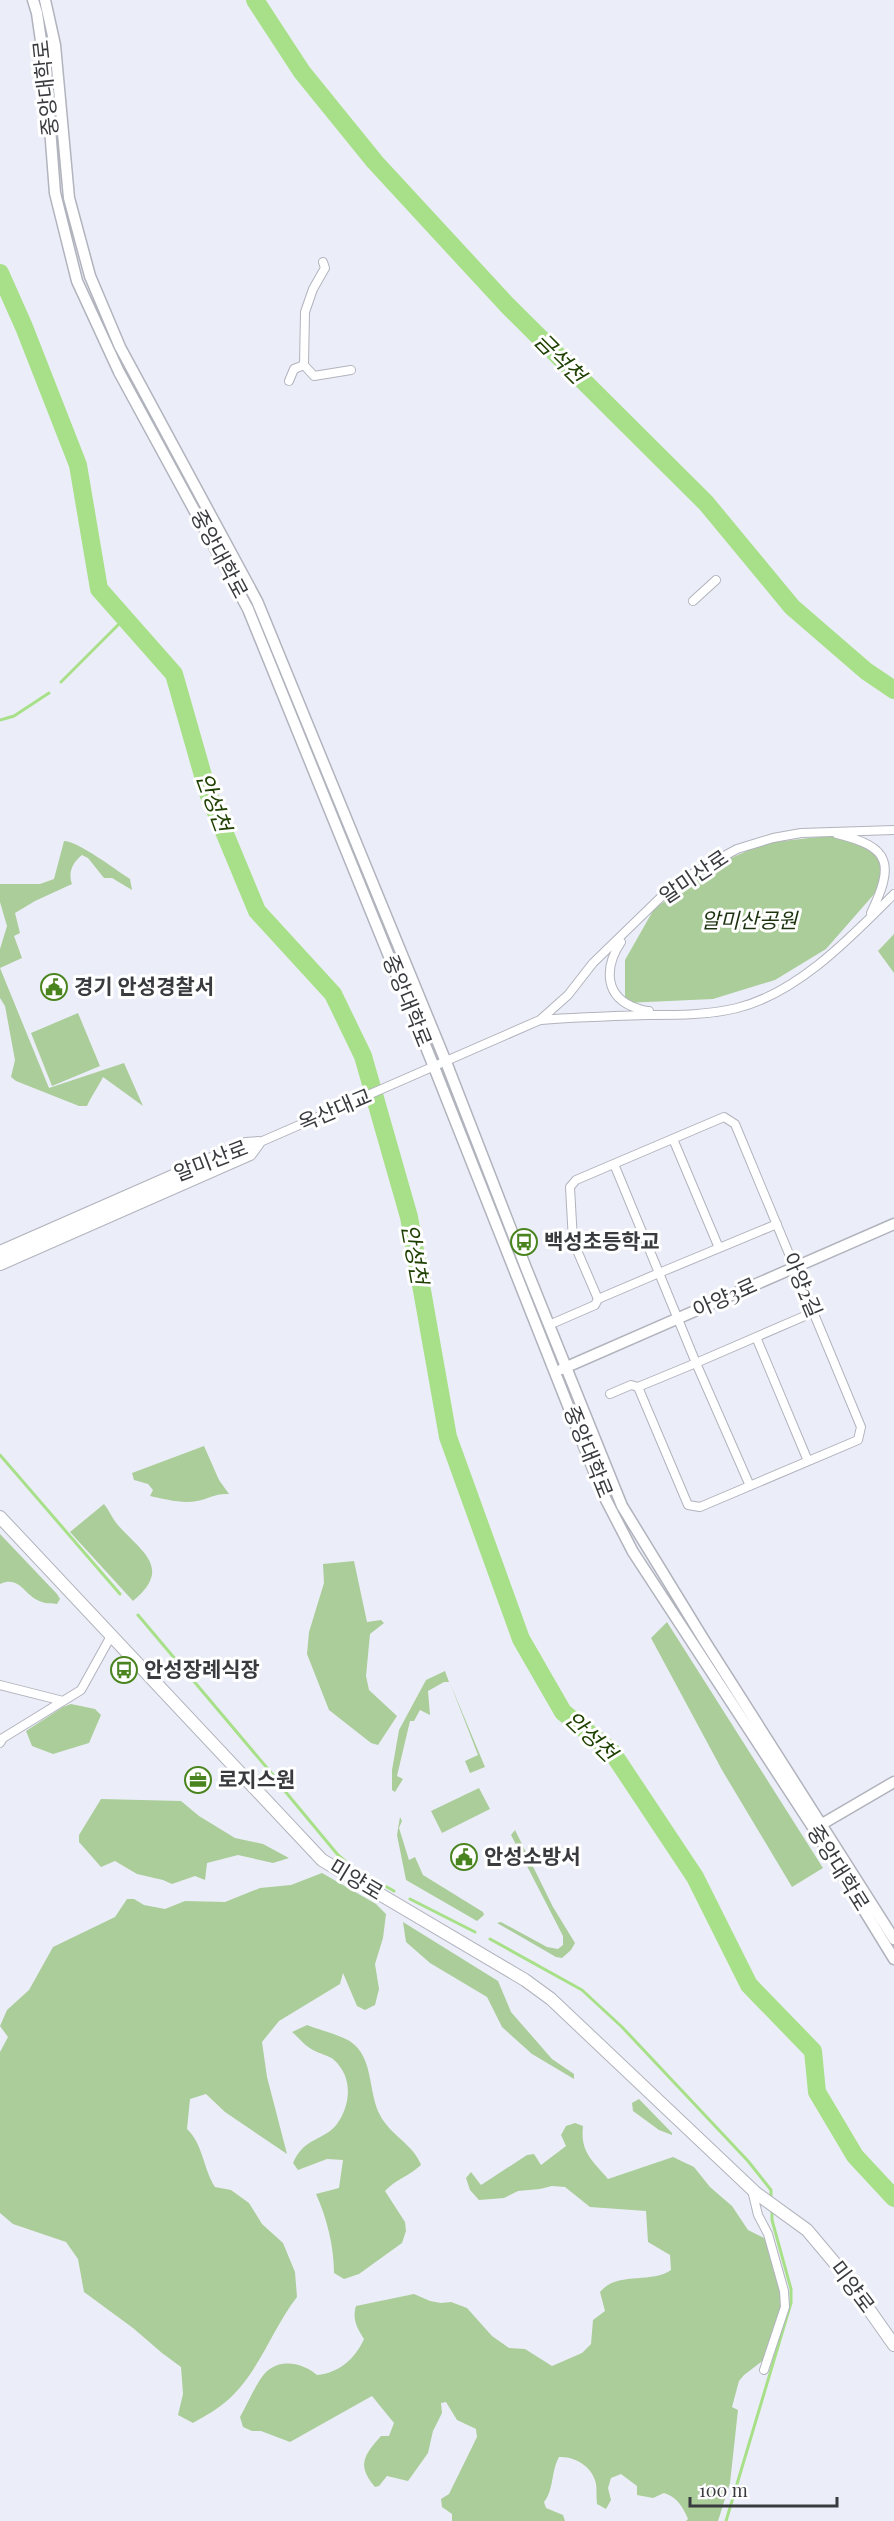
<svg xmlns="http://www.w3.org/2000/svg" width="894" height="2521" viewBox="0 0 894 2521" font-family="'Playfair Display','Noto Sans KR',serif">
  <style>
    .green { fill: #abcd9a }
    .lines { fill: none; stroke-linecap: round; stroke-linejoin: round }
    .stream { stroke: #a8e089; stroke-width: 3 }
    .river { stroke: #a8e089; stroke-width: 18 }
    .minor-casing { stroke: #b1b3bd; stroke-width: 10 }
    .tertiary-casing { stroke: #b1b3bd; stroke-width: 13 }
    .secondary-casing { stroke: #b1b3bd; stroke-width: 14 }
    .minor { stroke: #fff; stroke-width: 8 }
    .tertiary { stroke: #fff; stroke-width: 10 }
    .secondary { stroke: #fff; stroke-width: 12 }
    .labels { text-anchor: middle; stroke-width: 6; stroke-linejoin: round; paint-order: stroke }
    .street-label { font-size: 21px; fill: #3a3b3f; stroke: #fff }
    .park-label { font-size: 21px; font-style: italic; fill: #1d320f; stroke: #fff }
    .poi-label { font-size: 21px; font-weight: bold; fill: #3a3b3f; stroke: #fff; text-anchor: start }
    .water-label { font-size: 22px; font-style: italic; fill: #1f4102; stroke: #fff }
  </style>
  <rect width="100%" height="100%" fill="#ebeef8"/>
  <path class="green" d="M854,833L880,855L883,884L826,949L775,980L713,999L625,1003V960L654,909L713,866L765,843Z
    M64,841C78,841 116,870 130,879L132,890L112,878H104L88,858L82,855C72,863 68,873 72,884L35,901L15,913L20,933L14,936L22,958L0,968L49,1088L124,1063L143,1106L103,1077C98,1087 92,1095 87,1106H79L16,1081L11,1077L15,1060L5,1006L0,998V949L7,926L0,902V884H40L54,879Z
    M894,934V973L878,951Z
    M78,1013L100,1066L52,1086L31,1033Z
    M204,1446L219,1480L229,1494C216,1493 208,1499 197,1501C181,1504 165,1499 150,1496L153,1490L148,1484L134,1480L132,1473Z
    M104,1504C109,1510 112,1518 117,1524C140,1551 174,1567 133,1601L70,1532Z
    M0,1534L57,1594L60,1599L57,1604C52,1603 46,1604 42,1602C24,1597 21,1575 0,1584Z
    M354,1561L367,1622L381,1620L384,1623L370,1634L366,1676L369,1690L397,1716L378,1745L371,1743L329,1710L307,1654L309,1632L324,1583L323,1564Z
    M667,1622L823,1868L792,1887L722,1770L651,1638Z
    M445,1671L449,1682H444L428,1691L430,1715L420,1710L414,1721H410L397,1776L403,1779L395,1792L392,1790V1770L399,1730L426,1680Z
    M450,1683L485,1767L470,1773L465,1761L478,1755Z
    M71,1704L95,1709L101,1715L89,1743L53,1754L32,1746L26,1731L63,1707Z
    M479,1788L490,1809L442,1833L431,1811Z
    M101,1799L181,1801L199,1816L235,1838L263,1844L289,1858L273,1863L238,1855L207,1863L205,1880L195,1876L172,1884L163,1880L137,1874L115,1861L101,1867L79,1842V1835Z
    M400,1817L402,1821L399,1828L409,1860L415,1857L423,1875L483,1912L484,1915L477,1921L406,1880L397,1835Z
    M515,1830L553,1907L575,1943L571,1950L562,1958L556,1957L497,1923L501,1922L547,1947L558,1949L563,1945V1936L511,1835Z
    M322,1873L376,1904L386,1914L383,1938L375,1964L379,1989L375,2005L365,2010L357,2006L343,1973L340,1984L279,2021L262,2042L267,2077L287,2154L225,2112L206,2094L190,2099L187,2129C203,2144 203,2168 215,2187L231,2190L249,2203L262,2224L283,2243L295,2272L297,2297C272,2329 259,2372 229,2399C218,2409 205,2416 193,2423L178,2415L183,2394L181,2367L162,2353L133,2328L84,2292L78,2259L66,2242L13,2224L0,2213V2052L8,2037L0,2026L7,2010L29,1990L53,1947L115,1917L127,1899H134L144,1905L165,1909L185,1901L225,1902L260,1888L291,1885Z
    M403,1922L498,1981L511,2012L552,2059L574,2074V2079L532,2054L502,2027L487,1997L430,1963L406,1942Z
    M307,2025C319,2030 341,2035 351,2042C374,2058 368,2093 380,2115C390,2135 414,2145 421,2165C409,2176 395,2180 385,2191L405,2222L406,2231L402,2243L359,2274L344,2279L334,2273C334,2247 327,2218 316,2194L339,2188L343,2160L327,2159L298,2170L293,2163C304,2137 324,2141 337,2124C351,2104 353,2077 334,2060C329,2055 319,2054 313,2050C305,2046 299,2038 292,2032Z
    M639,2099L672,2133V2135L659,2130L633,2111L632,2103Z
    M575,2123L583,2126C580,2152 592,2160 608,2179L673,2157L694,2167L710,2187L732,2206L748,2230L766,2239L784,2294L782,2306L765,2359L744,2375L739,2381L732,2407L738,2410L730,2483L718,2521H686L688,2519C683,2507 677,2497 664,2493L653,2498L637,2495V2486L621,2474L611,2478L608,2488L611,2500L606,2509L597,2504C596,2497 597,2490 596,2484C593,2467 575,2456 559,2457C551,2471 554,2490 544,2502L546,2508L563,2515L565,2521H452V2514L442,2507L441,2499L449,2494L477,2437L476,2429L457,2420L446,2402L441,2403L442,2413L433,2431L428,2453L408,2481L387,2476L379,2486L375,2487C357,2466 363,2456 381,2436H389L394,2423L372,2396L290,2442L261,2431H252L243,2427L240,2417C247,2405 257,2381 266,2372C281,2358 303,2363 317,2375C339,2373 355,2359 364,2339C357,2328 352,2319 356,2306L414,2294L430,2301L441,2303L451,2302L467,2308L492,2336L509,2348L525,2349L552,2366L582,2353L591,2344L593,2320L605,2311L600,2292C617,2271 651,2284 671,2270L670,2255L648,2242L646,2211L590,2207L565,2187L552,2186L540,2189L518,2191L504,2198L479,2200L470,2190L466,2178L471,2172L481,2185L527,2155L534,2154L541,2165L566,2146L561,2135L566,2126Z"/>
  <g class="lines">
    <path class="stream" d="M61,682L125,618
      M0,720L14,716L49,693
      M0,1455L120,1594
      M138,1615L273,1775
      M284,1790L338,1855L353,1868L394,1891
      M410,1899L475,1932
      M490,1939L582,1990L622,2027L748,2161L771,2190V2198
      M726,2521L791,2303V2289L772,2220V2208"/>
    <path class="river" d="M255,0L302,72L375,162L507,305L706,503L792,607L866,671L894,690
      M0,273L24,327L78,465L99,589L174,674L208,793L257,911L333,994L363,1056L409,1217L448,1437L521,1639L563,1712L612,1752L695,1877L749,1985L813,2051L817,2092L855,2156L894,2198"/>
    <defs>
      <path id="minor" d="M304,365L314,376L351,370
        M289,381L294,369L304,365L305,312L313,289L325,268L323,262
        M693,601L716,580
        M837,834C892,847 894,865 871,913
        M621,942C606,964 603,993 631,1006C637,1008 642,1011 649,1011
        M541,1020C577,1017 614,1016 650,1015C679,1015 709,1015 737,1008C798,993 851,937 894,894
        M724,1117L735,1124L861,1427L858,1440L700,1507L688,1505L638,1387L696,1363L659,1273L598,1299L573,1241L570,1187L576,1180Z
        M673,1139L719,1248
        M258,1143L540,1020L568,995L593,963L661,897L695,872L737,849L773,838L801,833L894,830
        M614,1164L659,1273L777,1224
        M549,1325L595,1305L598,1299
        M756,1337L808,1461
        M610,1394L631,1385L638,1387
        M750,1486L696,1363L814,1312
        M0,1685L63,1701
        M0,1743L3,1738L81,1690L111,1636
        M752,2190L758,2215L768,2234L784,2291L785,2307L764,2370"/>
      <path id="tertiary" d="M33,0L37,13L46,76L55,193L77,281L119,372L248,609L434,1067L603,1494L633,1552L814,1829L894,1959
        M45,0L55,45L69,198L90,276L120,347L257,601L446,1062L526,1268L622,1506L704,1640L894,1939
        M562,1369L894,1224
        M817,1827L894,1782"/>
      <path id="secondary" d="M0,1252L246,1144L258,1143
        M0,1264L250,1154L258,1143
        M0,1517L322,1860L525,1980L551,1999L756,2193L807,2230L844,2274L894,2345"/>
    </defs>
    <use href="#minor" class="minor-casing"/>
    <use href="#tertiary" class="tertiary-casing"/>
    <use href="#secondary" class="secondary-casing"/>
    <use href="#minor" class="minor"/>
    <use href="#tertiary" class="tertiary"/>
    <use href="#secondary" class="secondary"/>
  </g>
  <defs>
    <symbol id="civic-ring" viewBox="-11 -11 22 22"><circle r="9.5" fill="#fff" stroke="#4a841f" stroke-width="1.5"/><path d="M-.6-6.5H3V-4.5H.6V-3L4-1V1h2V6H-6V1h2V-1L-.6-3ZM-1.2 2.5V6h2.4V2.5Z" fill="#4a841f"/></symbol>
    <symbol id="bus-ring" viewBox="-11 -11 22 22"><circle r="9.5" fill="#fff" stroke="#4a841f" stroke-width="1.5"/><path d="M-5-6H5V4H4V6H2V4H-2V6H-4V4H-5ZM-3.5-4V0h7V-4ZM-3.5 1.2v1.5H-2V1.2ZM2 1.2v1.5H3.5V1.2Z" fill="#4a841f"/></symbol>
    <symbol id="office-ring" viewBox="-11 -11 22 22"><circle r="9.5" fill="#fff" stroke="#4a841f" stroke-width="1.5"/><path d="M-6-3h4V-5.5h4V-3h4V5H-6ZM-1-4.5V-3h2v-1.5ZM-6 0V1H6V0Z" fill="#4a841f"/></symbol>
  </defs>
  <g fill-rule="evenodd">
    <use href="#civic-ring" x="39" y="972" width="30" height="30"/>
    <use href="#bus-ring" x="509" y="1227" width="30" height="30"/>
    <use href="#bus-ring" x="109" y="1655" width="30" height="30"/>
    <use href="#office-ring" x="183" y="1765" width="30" height="30"/>
    <use href="#civic-ring" x="449" y="1842" width="30" height="30"/>
  </g>
  <g class="labels">
    <g class="street-label">
      <text transform="translate(46 88) rotate(-96)" y="7">중앙대학로</text>
      <text transform="translate(219 554) rotate(62)" y="7">중앙대학로</text>
      <text transform="translate(694 877) rotate(-34)" y="7">알미산로</text>
      <text transform="translate(407 1001) rotate(68)" y="7">중앙대학로</text>
      <text transform="translate(335 1110) rotate(-23)" y="7">옥산대교</text>
      <text transform="translate(211 1161) rotate(-21)" y="7">알미산로</text>
      <text transform="translate(802 1285) rotate(67)" y="7">아양2길</text>
      <text transform="translate(725 1298) rotate(-24)" y="7">아양3로</text>
      <text transform="translate(588 1452) rotate(68)" y="7">중앙대학로</text>
      <text transform="translate(838 1868) rotate(58)" y="7">중앙대학로</text>
      <text transform="translate(356 1880) rotate(31)" y="7">미양로</text>
      <text transform="translate(852 2287) rotate(53)" y="7">미양로</text>
    </g>
    <g class="park-label">
      <text x="749" y="928">알미산공원</text>
    </g>
    <g class="poi-label">
      <text x="74" y="994">경기 안성경찰서</text>
      <text x="544" y="1249">백성초등학교</text>
      <text x="144" y="1677">안성장례식장</text>
      <text x="218" y="1787">로지스원</text>
      <text x="484" y="1864">안성소방서</text>
    </g>
    <g class="water-label">
      <text transform="translate(560 358) rotate(45)" y="8">금석천</text>
      <text transform="translate(214 802) rotate(70)" y="8">안성천</text>
      <text transform="translate(415 1254) rotate(80)" y="8">안성천</text>
      <text transform="translate(591 1736) rotate(44)" y="8">안성천</text>
    </g>
  </g>
  <path d="M690 2497v9h147v-9" fill="none" stroke="#3a3b3f" stroke-width="3"/>
  <text x="699" y="2497" font-size="18" fill="#3a3b3f" stroke="#ffffff" stroke-width="4.5" paint-order="stroke">100 m</text>
</svg>
